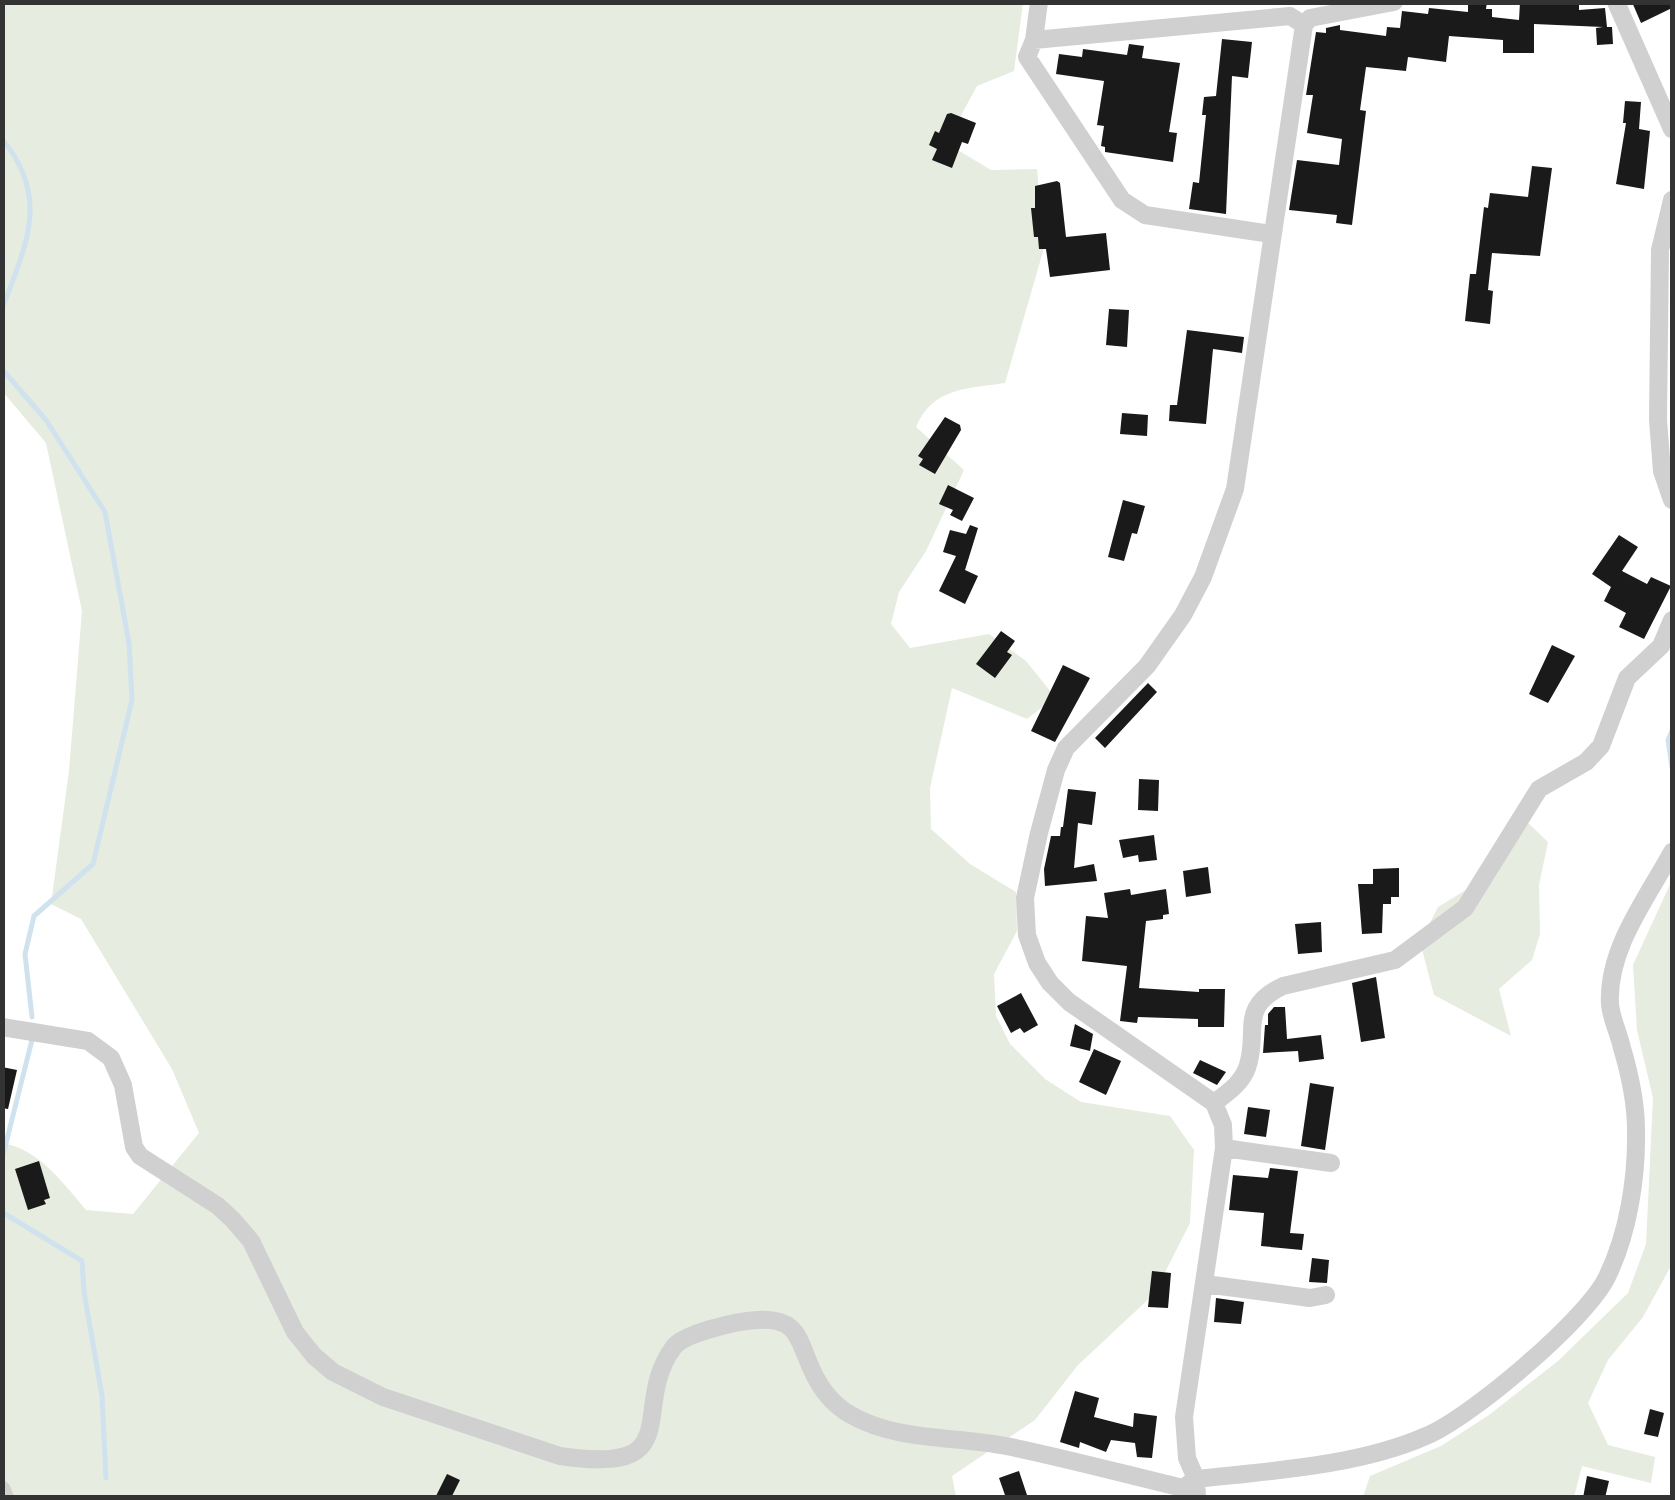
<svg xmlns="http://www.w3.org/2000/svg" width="1675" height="1500" viewBox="0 0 1675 1500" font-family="Cabin,sans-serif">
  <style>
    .green { fill: #e6ecdf }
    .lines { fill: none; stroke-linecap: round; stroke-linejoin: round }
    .stream { stroke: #cfe2ee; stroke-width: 5 }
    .building { fill: #1a1a1a }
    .street { stroke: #d0d0d0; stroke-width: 18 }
  </style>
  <rect width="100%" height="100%" fill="#fff"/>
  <path class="green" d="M3,3H1023L1014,71L977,86L946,143L991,170L1037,169L1044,248L1005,383C967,389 933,387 916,427L964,470L926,551L899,592L891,624L910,648L989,634L1026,661L1055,697L1027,719L952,688L930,788L931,829L970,864L1016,892L1017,931L994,974L996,1016L1010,1044L1045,1079L1081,1102L1170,1116L1194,1150L1190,1223L1154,1294L1078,1365L1035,1420L952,1476L956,1497H3L2,1143C39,1149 63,1183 86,1210L133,1214L199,1133L172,1069L81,919L51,904L69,771L82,611L46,443L3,392Z
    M1527,822L1548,842L1539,885L1540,934L1532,960L1499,989L1511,1036L1434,995L1420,942L1438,907L1469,888Z
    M1672,880V1264L1643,1317L1608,1360L1588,1403L1608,1445L1655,1457L1651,1483L1582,1466L1574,1497H1363L1370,1476L1441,1446L1489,1415L1558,1361L1628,1293L1646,1244L1653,1098L1637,1030L1633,965Z"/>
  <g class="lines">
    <path class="stream" d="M2,139C51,198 26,245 2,309
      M2,369L46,420L105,512L129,643L132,700L93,864L34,916L25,954L32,1017
      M1672,731L1668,740L1672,767
      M2,1159L32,1040
      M2,1212L82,1261L84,1292L102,1396L106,1478"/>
  </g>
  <path class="building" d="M1468,2H1487L1486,9H1492V17L1519,20L1520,2H1579V10L1605,8L1607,27H1612L1613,44L1597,45L1596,28L1603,27L1534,24V53H1503V40L1449,36L1446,62L1408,57L1406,71L1366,67L1360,110L1366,111L1352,225L1336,223L1337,215L1289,210L1297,160L1339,165L1342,139L1307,133L1313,95H1306L1316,32L1326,33V28L1340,25V30L1386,36L1387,27L1400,28L1402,11L1428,14L1429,8L1468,12Z
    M1632,2H1672V8L1641,23Z
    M1222,39L1252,42L1248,78L1232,76L1226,214L1189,209L1193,182L1199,183L1206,115H1202L1204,97L1216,96Z
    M1129,44L1144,46L1142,58L1180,63L1169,132L1177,133L1173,162L1105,152V147L1101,146L1104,126L1097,125L1104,81L1056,74L1059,54L1082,57L1083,49L1127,55Z
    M1625,101L1641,102L1639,129L1650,131L1644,189L1616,184L1626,123H1623Z
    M951,113L976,123L968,144L962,142L952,168L932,160L937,149L929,145L935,131L939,133L947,114Z
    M1532,166L1552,168L1540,256L1492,253L1488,290L1493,291L1490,324L1465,321L1470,274H1476L1484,207L1488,208L1490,193L1528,197Z
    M1057,181L1060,183L1066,237L1106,233L1110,270L1050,277L1046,249H1039L1038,237H1034L1031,208H1035V186Z
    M1109,309L1129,310L1127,347L1106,345Z
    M1187,330L1244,337L1242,353L1213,349L1206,424L1169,421L1170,405H1177Z
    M1122,413L1148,415L1147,436L1120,434Z
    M945,417L960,425L961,430L935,474L919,465L923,459L918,456Z
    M948,485L974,498L962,521L950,515L953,510L939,504Z
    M1123,500L1145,506L1137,534L1132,533L1124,561L1108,557Z
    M970,525L978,528L965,570L978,576L965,604L939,591L956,556L943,552L950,530L966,534Z
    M1619,535L1638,547L1622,571L1647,584L1651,577L1671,586L1644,639L1619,627L1626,613L1604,601L1611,587L1592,574Z
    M1001,631L1015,641L1007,652L1012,655L995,678L976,664Z
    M1552,645L1575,656L1548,703L1529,694Z
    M1063,665L1090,678L1055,742L1031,731Z
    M1148,683L1157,692L1105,748L1095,738Z
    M1139,779L1159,780L1158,811L1138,810Z
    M1068,789L1096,792L1092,825L1078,823L1074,868L1094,864L1097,881L1045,886L1044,869L1051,836H1060L1061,827H1063Z
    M1154,835L1157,860L1139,862L1138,855L1123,858L1119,840Z
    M1208,867L1211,893L1186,897L1183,871Z
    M1399,868V897H1391V904H1383L1382,933L1362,934L1358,884H1373V869Z
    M1130,889L1131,895L1166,889L1169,914L1163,915V919L1146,921L1139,988L1199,992V989H1225L1224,1027H1198V1019L1138,1017L1137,1023L1120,1021L1127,966L1082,961L1086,916L1108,918L1104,893Z
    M1321,922L1322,952L1298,954L1295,924Z
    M1376,977L1385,1038L1361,1042L1352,983Z
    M1021,993L1038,1025L1024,1033L1020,1028L1011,1033L997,1006Z
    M1274,1007H1285L1287,1039L1321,1035L1324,1059L1299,1062L1298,1051L1263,1053L1265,1025H1268V1014Z
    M1075,1024L1093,1034L1090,1051L1070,1046Z
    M1094,1049L1121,1061L1106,1095L1079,1082Z
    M1200,1060L1226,1072L1217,1085L1193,1073Z
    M2,1067L17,1070L8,1109L2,1108Z
    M1310,1083L1334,1087L1325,1150L1301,1146Z
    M1248,1107L1270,1110L1266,1137L1244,1134Z
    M39,1161L50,1198L44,1200L46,1204L28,1210L15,1169Z
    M1270,1168L1298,1171L1290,1233L1304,1234L1302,1250L1261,1246L1264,1213L1229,1210L1233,1175L1268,1178Z
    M1312,1258L1329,1260L1327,1283L1309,1282Z
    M1152,1271L1171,1273L1168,1308L1148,1307Z
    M1216,1298L1244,1302L1241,1324L1214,1322Z
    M1075,1391L1099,1398L1094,1417L1133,1427L1134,1413L1157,1416L1152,1458L1137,1457L1135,1443L1111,1440L1106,1452L1080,1442L1079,1448L1060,1442Z
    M1650,1409L1664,1413L1658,1437L1644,1434Z
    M1019,1471L1028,1498H1006L999,1478Z
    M447,1474L460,1480L451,1498H435Z
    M1587,1476L1609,1481L1605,1498H1583Z"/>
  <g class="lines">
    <path class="street" d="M1039,2L1034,40L1290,16L1304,25
      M1616,2L1672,129
      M1034,40L1027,57L1122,200L1145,215L1271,234
      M1672,200L1660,250L1658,420L1662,471L1672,500
      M2,1027L88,1041L111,1058L123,1085L134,1147L140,1156L218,1206L233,1220L251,1241L295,1332L314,1356L333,1372L383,1397L560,1456C690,1475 629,1409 673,1348C683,1333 738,1321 757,1320C799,1317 798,1340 812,1370C820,1388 833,1405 851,1415C896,1441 955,1436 1006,1446C1065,1458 1124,1474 1183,1488L1196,1479C1269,1471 1358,1466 1426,1436C1470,1418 1587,1319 1607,1277C1628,1234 1637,1178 1636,1130C1636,1101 1630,1075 1622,1048C1619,1034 1611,1018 1610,1004C1607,949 1647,898 1672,852
      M1214,1103C1227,1093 1241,1084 1247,1068C1260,1032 1237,1008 1283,986L1395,960L1465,908L1539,789L1586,762L1601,746L1627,678L1661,646L1672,620
      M1224,1148L1331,1163
      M1205,1284L1310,1298L1326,1295
      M2,1490L5,1498
      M1197,1498L1196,1479L1187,1458L1184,1417L1224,1148L1223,1125L1214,1103L1069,1002L1050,983L1037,963L1027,935L1025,898L1039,833L1056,770L1066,748L1147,666L1183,615L1203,577L1235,489L1304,25L1310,18L1394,2"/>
  </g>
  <rect width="1675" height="1500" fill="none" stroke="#333333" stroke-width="10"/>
</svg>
